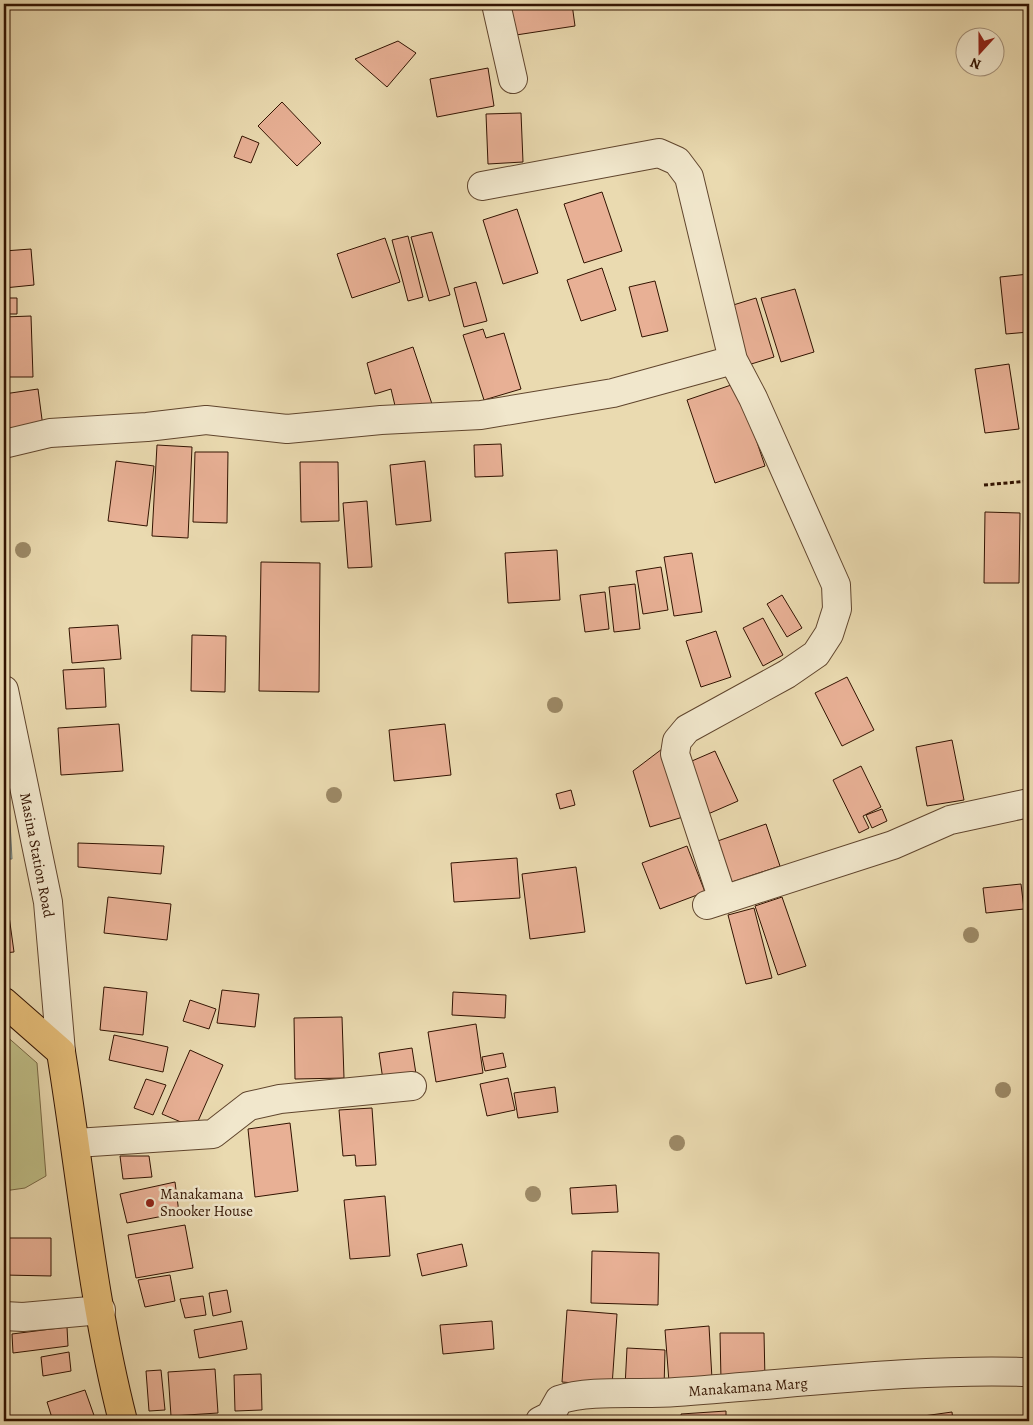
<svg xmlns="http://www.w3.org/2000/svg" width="1033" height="1425" viewBox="0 0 1033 1425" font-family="Alegreya,serif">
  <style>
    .green { fill: #bebd86; stroke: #786844 }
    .water { fill: #9bb8b5; stroke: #71766d }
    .building { fill: #e8b095; stroke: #321301 }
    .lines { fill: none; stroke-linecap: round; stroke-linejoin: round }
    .minor-casing { stroke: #60452d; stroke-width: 30 }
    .tertiary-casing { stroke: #60452d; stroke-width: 30 }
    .primary-casing { stroke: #321301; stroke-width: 30 }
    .path { stroke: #321301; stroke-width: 3; stroke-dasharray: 4 2.5; stroke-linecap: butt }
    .minor { stroke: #f1e7cc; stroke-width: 28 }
    .tertiary { stroke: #f1e7cc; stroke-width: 28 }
    .primary { stroke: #e5bd78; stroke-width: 28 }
    .tree { fill: #9c8966 }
    .poi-dot { fill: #8f2418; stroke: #f1e7cc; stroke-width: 2 }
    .labels { text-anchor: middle; stroke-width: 5; stroke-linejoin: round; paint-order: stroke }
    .street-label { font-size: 15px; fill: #321301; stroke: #f1e7cc }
    .poi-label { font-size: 15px; fill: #321301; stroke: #f1e7cc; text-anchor: start }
  </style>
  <rect width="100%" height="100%" fill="#eadab0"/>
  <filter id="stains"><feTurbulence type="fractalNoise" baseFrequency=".004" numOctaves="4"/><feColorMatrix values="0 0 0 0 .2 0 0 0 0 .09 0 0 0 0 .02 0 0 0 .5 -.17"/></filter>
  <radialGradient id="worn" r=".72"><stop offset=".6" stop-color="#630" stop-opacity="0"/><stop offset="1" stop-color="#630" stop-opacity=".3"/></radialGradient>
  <path class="green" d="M4,1034L37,1063L46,1176L25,1188L4,1191Z"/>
  <path class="water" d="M4,804H9L12,859H4Z"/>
  <path class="building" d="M510,4H572L575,26L516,35Z
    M398,41L416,53L387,87L355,59Z
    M488,68L494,106L437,117L430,79Z
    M282,102L321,143L297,166L258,126Z
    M521,113L523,162L488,164L486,114Z
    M242,136L259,143L251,163L234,157Z
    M602,192L622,251L584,263L564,204Z
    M517,209L538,273L503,284L483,220Z
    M432,232L450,295L429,301L411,237Z
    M408,236L423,297L408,301L392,240Z
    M385,238L400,282L352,298L337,254Z
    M31,249L34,285L4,288V251Z
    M602,268L616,310L581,321L567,280Z
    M1029,274V332L1006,334L1000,277Z
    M655,281L668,331L642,337L629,287Z
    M476,282L487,321L464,327L454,288Z
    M795,289L814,352L781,362L761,298Z
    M4,298H17V314H4Z
    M756,298L774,357L748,365L730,306Z
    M31,316L33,377H4V317Z
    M483,329L486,338L504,333L521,389L484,400L463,335Z
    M413,347L432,404L397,414L391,389L375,394L367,363Z
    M1009,364L1019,429L985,433L975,369Z
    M737,383L765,466L715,483L687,400Z
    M38,389L43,427L4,433V394Z
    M501,444L503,476L475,477L474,445Z
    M157,445L192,447L188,538L152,536Z
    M195,452H228L227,523L193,522Z
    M116,461L154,466L147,526L108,521Z
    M425,461L431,521L396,525L390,465Z
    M300,462H338L339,521L301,522Z
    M367,501L372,567L348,568L343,503Z
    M985,512L1020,513L1019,583H984Z
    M557,550L560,600L508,603L505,553Z
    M692,553L702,612L674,616L664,557Z
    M261,562L320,563L319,692L259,691Z
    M661,567L668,610L643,614L636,571Z
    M635,584L640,629L614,632L609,587Z
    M605,592L609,629L585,632L580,595Z
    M782,595L802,628L787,637L767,604Z
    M763,618L783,655L763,666L743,628Z
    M118,625L121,659L72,663L69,628Z
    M716,631L731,677L701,687L686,641Z
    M192,635L226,636L225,692L191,691Z
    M104,668L106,707L66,709L63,670Z
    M847,677L874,730L842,746L815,693Z
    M119,724L123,771L61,775L58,728Z
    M445,724L451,775L394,781L389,730Z
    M952,740L964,800L927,806L916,747Z
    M662,749L683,817L650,827L633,771Z
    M715,751L738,801L708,814L685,764Z
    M861,766L881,807L863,816L869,828L859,833L833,780Z
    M571,790L575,805L560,809L556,794Z
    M882,809L887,821L872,828L866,815Z
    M766,824L780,866L726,884L712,843Z
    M78,843L164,846L161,874L78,867Z
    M687,846L705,892L660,909L642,863Z
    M517,858L520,898L454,902L451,863Z
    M576,867L585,932L530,939L522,874Z
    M1021,884L1024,909L986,913L983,888Z
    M4,887H5L14,952L4,953Z
    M108,897L171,904L167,940L104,933Z
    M782,897L806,966L778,975L755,906Z
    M754,908L772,978L746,984L728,915Z
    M104,987L147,992L143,1035L100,1030Z
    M222,990L259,994L255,1027L217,1023Z
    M453,992L506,995L505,1018L452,1015Z
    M190,1000L216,1009L209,1029L183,1021Z
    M342,1017L344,1078L295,1079L294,1018Z
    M476,1024L483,1073L436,1082L428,1032Z
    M114,1035L168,1047L163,1072L109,1060Z
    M412,1048L416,1074L383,1080L379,1053Z
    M190,1050L223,1065L195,1128L162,1114Z
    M503,1053L506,1067L485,1071L482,1057Z
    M508,1078L515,1110L487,1116L480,1084Z
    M146,1079L166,1085L153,1115L134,1108Z
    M555,1087L558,1112L518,1118L514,1093Z
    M372,1108L376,1165L356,1166L355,1155L343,1156L339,1110Z
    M290,1123L298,1191L255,1197L248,1129Z
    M120,1156H149L152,1177L123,1179Z
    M175,1182L179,1213L127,1223L120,1194Z
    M616,1185L618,1212L572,1214L570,1188Z
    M385,1196L390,1256L350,1259L344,1200Z
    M185,1225L193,1268L136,1278L128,1235Z
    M4,1238H51V1276L4,1275Z
    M462,1244L467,1266L422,1276L417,1254Z
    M592,1251L659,1253L658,1305L591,1303Z
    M170,1275L175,1301L145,1307L138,1280Z
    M227,1290L231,1312L213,1316L209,1293Z
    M203,1296L206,1315L185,1318L180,1299Z
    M567,1310L617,1314L612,1386L562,1382Z
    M242,1321L247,1349L199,1358L194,1330Z
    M492,1321L494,1349L443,1354L440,1325Z
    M709,1326L712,1379L669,1382L665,1330Z
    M67,1327L68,1346L13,1353L12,1334Z
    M720,1333H764L765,1380H721Z
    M627,1348L665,1350L664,1389L625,1387Z
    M69,1352L71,1371L43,1376L41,1357Z
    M215,1369L218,1413L171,1416L168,1372Z
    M161,1370L165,1410L149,1411L146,1371Z
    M261,1374L262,1410L235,1411L234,1375Z
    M85,1390L96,1421H53L47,1402Z
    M726,1411V1421H682L681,1414Z
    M952,1412L953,1421H909V1418Z
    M610,1416H660V1421H610Z"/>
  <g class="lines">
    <defs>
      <path id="minor" d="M496,4L513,79
        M482,186L659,153L677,161L689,177L733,360L753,398L836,585L837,609L829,634L816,654L787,674L687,729L677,741L675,754L723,900
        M4,444L50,433L147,427L206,420L287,429L381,420L481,415L613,393L733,360
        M707,905L893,845L950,820L1029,803
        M76,1143L213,1134L249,1106L280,1099L412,1086
        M4,1316L23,1317L101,1310
        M540,1421L550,1416L559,1400C590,1389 641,1395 676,1392C793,1384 913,1368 1029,1372"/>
      <path id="tertiary" d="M4,690L48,902L61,1052"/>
      <path id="primary" d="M4,1002L61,1052C81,1175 92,1300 123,1421"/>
    </defs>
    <use href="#minor" class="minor-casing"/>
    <use href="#tertiary" class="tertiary-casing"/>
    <use href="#primary" class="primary-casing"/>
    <path class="path" d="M984,485L1029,481"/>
    <use href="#minor" class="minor"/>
    <use href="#tertiary" class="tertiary"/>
    <use href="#primary" class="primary"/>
  </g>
  <g class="tree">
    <circle cx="23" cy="550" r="8"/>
    <circle cx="555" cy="705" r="8"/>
    <circle cx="334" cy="795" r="8"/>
    <circle cx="971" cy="935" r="8"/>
    <circle cx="1003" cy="1090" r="8"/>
    <circle cx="677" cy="1143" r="8"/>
    <circle cx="533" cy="1194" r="8"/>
  </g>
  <circle class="poi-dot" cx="150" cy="1203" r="5"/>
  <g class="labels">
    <g class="street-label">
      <text transform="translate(37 855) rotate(79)" y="5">Masina Station Road</text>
      <text transform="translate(748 1387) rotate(-4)" y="5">Manakamana Marg</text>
    </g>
    <g class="poi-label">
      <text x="160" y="1199">Manakamana<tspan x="160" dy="17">Snooker House</tspan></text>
    </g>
  </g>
  <rect width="1033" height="1425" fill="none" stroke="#eadab0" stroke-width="20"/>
  <rect x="5" y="5" width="1023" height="1415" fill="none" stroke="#321301" stroke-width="2.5"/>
  <rect x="10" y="10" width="1013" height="1405" fill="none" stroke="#321301"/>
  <g transform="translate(980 52) rotate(201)"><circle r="24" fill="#f1e7cc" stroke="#a5927b"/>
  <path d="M0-4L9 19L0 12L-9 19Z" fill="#8f2418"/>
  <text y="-8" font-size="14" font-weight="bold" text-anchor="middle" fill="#321301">N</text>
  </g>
  <rect width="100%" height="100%" filter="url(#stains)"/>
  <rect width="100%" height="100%" fill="url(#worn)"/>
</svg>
